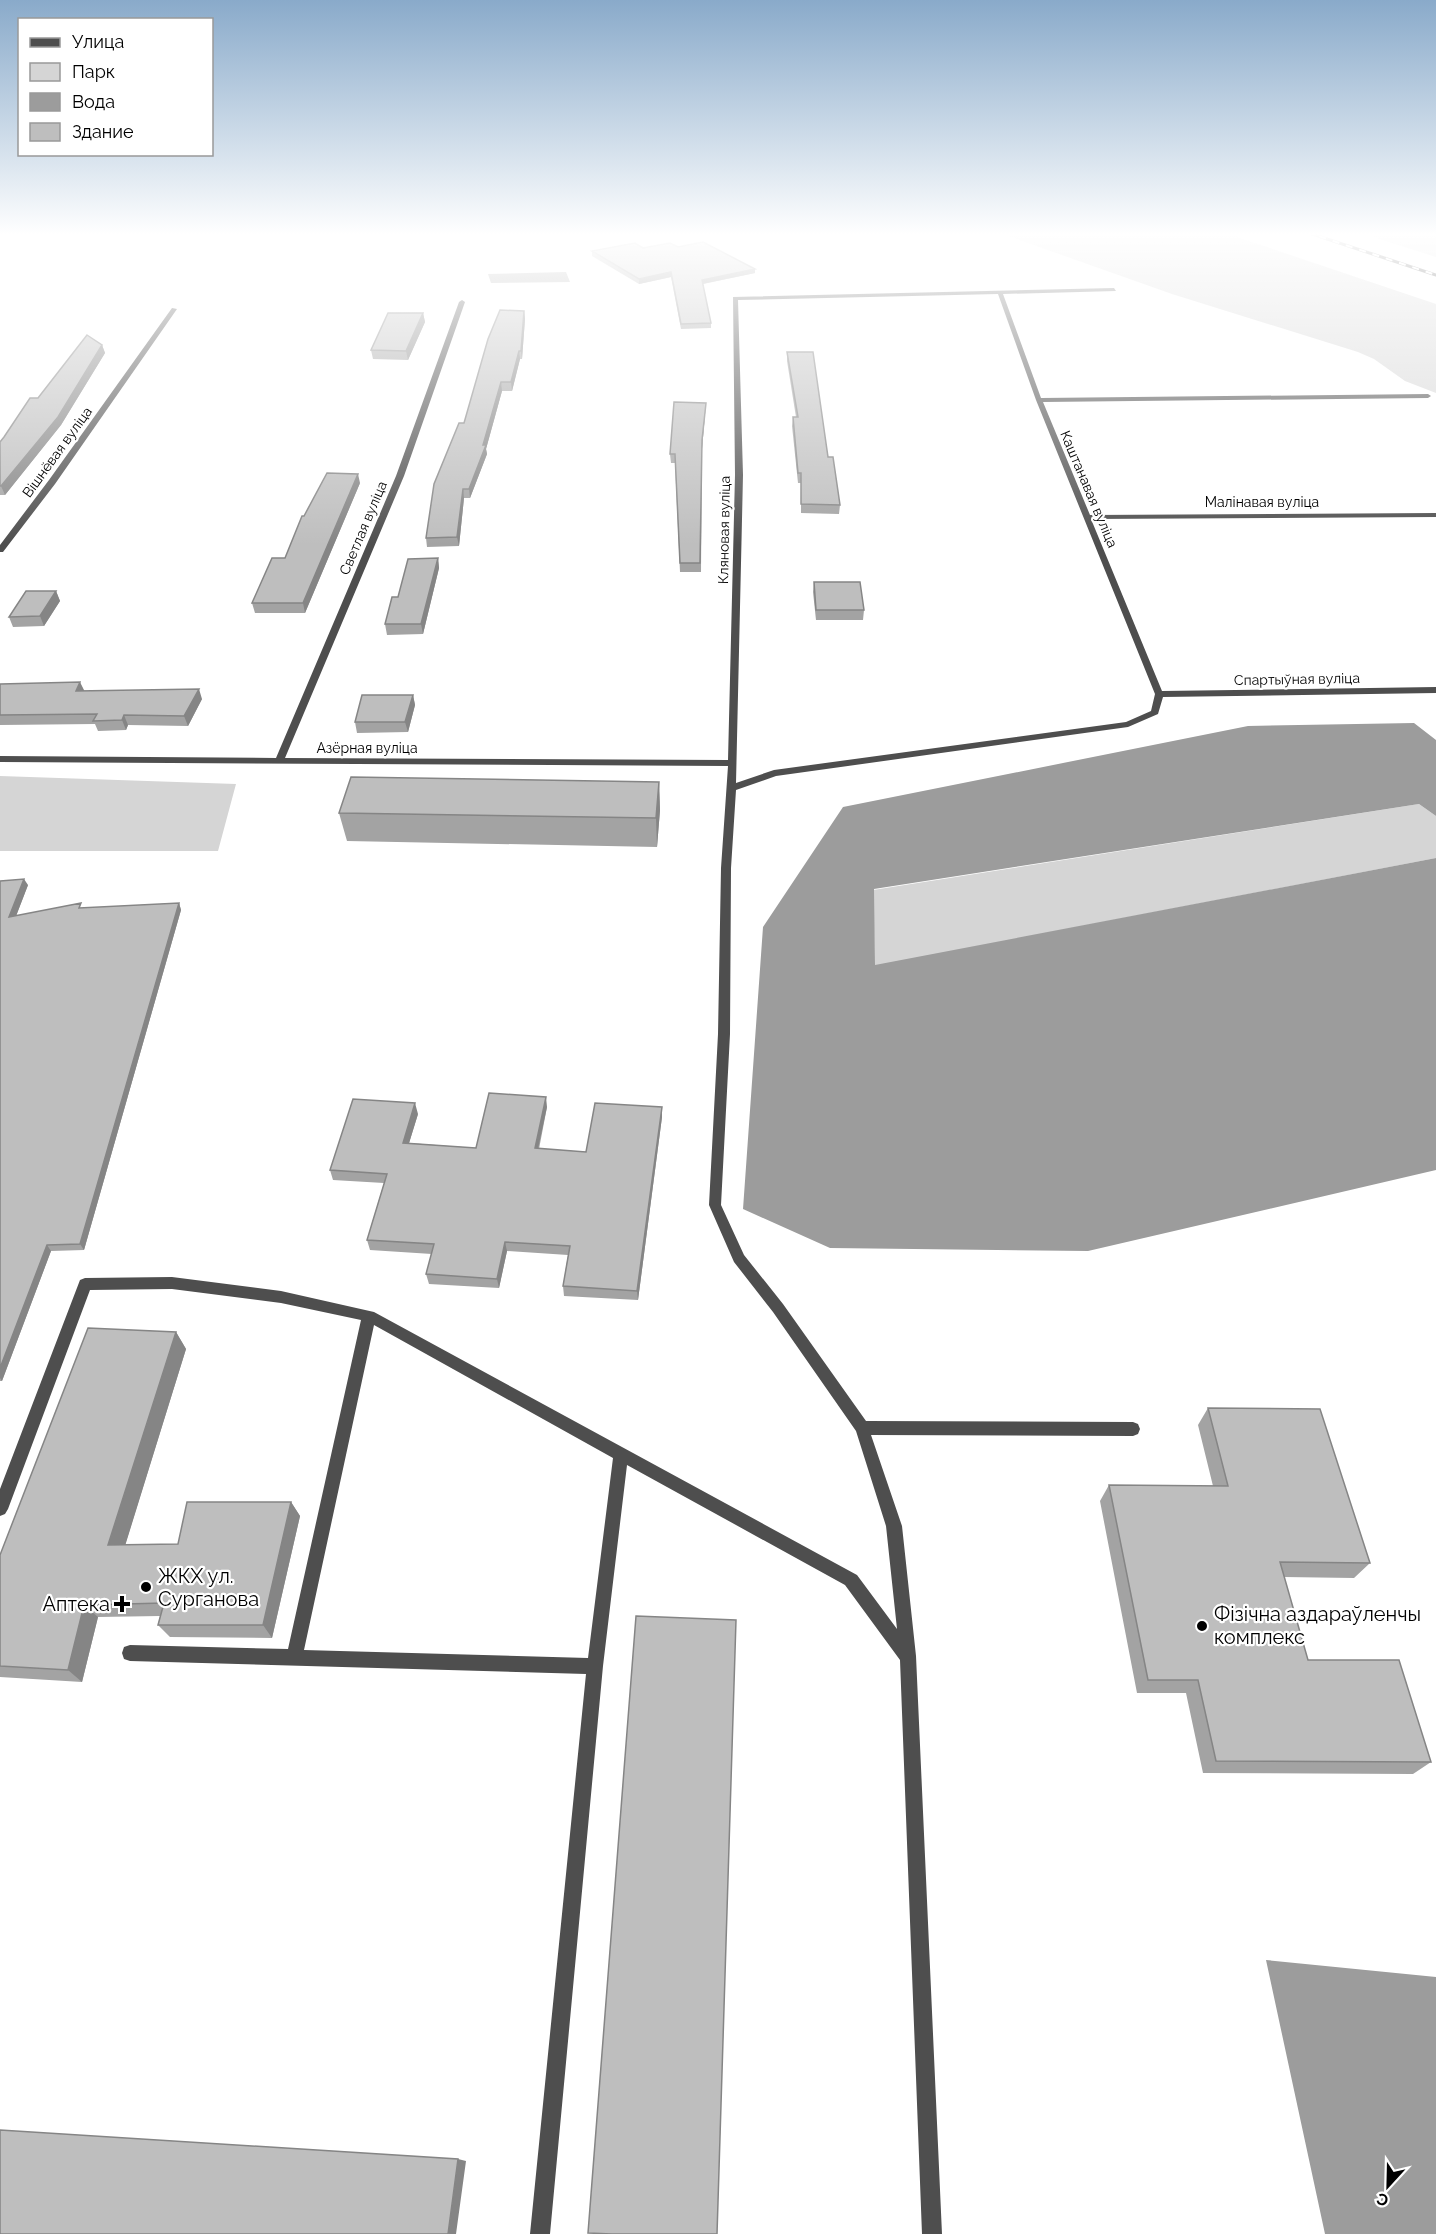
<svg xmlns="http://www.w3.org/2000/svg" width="1436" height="2234" viewBox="0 0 1436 2234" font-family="Raleway,sans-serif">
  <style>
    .green { fill: #d5d5d5 }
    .water { fill: #9c9c9c }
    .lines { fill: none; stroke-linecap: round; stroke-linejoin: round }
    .street { fill: #4e4e4e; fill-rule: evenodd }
    .rail-casing { stroke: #000; stroke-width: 3 }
    .rail { stroke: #fff; stroke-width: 2; stroke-dasharray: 7; stroke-linecap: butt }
    .wall { fill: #a3a3a3 }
    .shaded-wall { fill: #858585 }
    .building { fill: #bebebe; stroke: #858585; stroke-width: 1.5 }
    .poi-dot { fill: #000; stroke: #fff; stroke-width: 2 }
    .labels { text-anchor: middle; stroke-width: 4.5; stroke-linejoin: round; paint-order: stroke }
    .far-street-label { font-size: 14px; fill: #000; stroke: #fff }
    .near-poi-label { font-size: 20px; fill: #000; stroke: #fff; text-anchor: start }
  </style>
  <rect width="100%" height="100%" fill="#fff"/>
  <path class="green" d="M997,232H1222L1436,304V393L1405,381L1374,359L1358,352L1172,294Z
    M1358,232H1436V257Z
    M0,776L236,784L218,851H0Z
    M1419,804L1436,816V858L875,966L873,890Z"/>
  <path class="water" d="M566,272L570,282L491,283L488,274Z
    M1414,723L1436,740V816L1419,804L874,889L875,965L1436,858V1170L1088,1251L830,1248L743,1209L763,927L843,807L1248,726Z
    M1266,1960L1436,1977V2234H1325Z"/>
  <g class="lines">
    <path class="street" d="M1114,288L1116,291L1003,294L1041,398L1428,394L1431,396L1428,398L1043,402L1090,515L1436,513V517L1091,519L1162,691L1436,687V693L1163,697L1158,714L1128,727L776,776L736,790L731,868L730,1034L721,1205L744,1255L783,1304L866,1421L1133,1422L1138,1424L1140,1429L1138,1434L1133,1436L871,1435L902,1526L916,1656L942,2234H922L900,1660L845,1585L627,1465L603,1666L550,2234H530L586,1674L130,1661L124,1659L122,1653L124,1647L130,1645L288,1649L361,1320L281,1303L172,1289L90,1290L8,1509L5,1514L0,1516V1489L80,1280L85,1278L172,1277L281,1291L374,1312L857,1575L897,1629L886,1526L856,1431L773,1312L734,1262L709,1205L718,1034L721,868L728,766L0,762V756L276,758L396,476L459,302L462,300L465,302L404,476L285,758L728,760L735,475L733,297ZM998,294L1036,400L1155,694L1151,711L1126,722L774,770L736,783L743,475L738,300ZM374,1325L613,1458L588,1658L304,1650Z
      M172,308L177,309L55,484L3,552H0V545L49,480Z"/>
    <defs>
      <path id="rail" d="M1306,232L1436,275"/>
    </defs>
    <use href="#rail" class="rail-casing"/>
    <use href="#rail" class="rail"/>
  </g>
  <path class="wall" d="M678,247L755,269V273L703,284L711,323V328L681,329L671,277L639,284L592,256V251Z
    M524,311L525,319L522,359H520L512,391H502L486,449L487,454L470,498H464L459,546L427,547L426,538Z
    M423,313L425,322L408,360L373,359L371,350Z
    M102,345L105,353L61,425L5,495H0V442L38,398Z
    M787,352L828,457L840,505L839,514L801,513V483H798L792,426L793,417H796L787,361Z
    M706,403L702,449L701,572H680L675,463H671L670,454Z
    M360,483L305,613H255L252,603L285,558L304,516Z
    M438,558L439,568L423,634L387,635L385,624L398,597Z
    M814,582L864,610L863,620H816L813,592Z
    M56,591L60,601L44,626L13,627L9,617Z
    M0,684L84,691L202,699L188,726L128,725L126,730L98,731L95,724L0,725Z
    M413,695L415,705L408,732L357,733L355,722Z
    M659,782L660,810L657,847L347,841L339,813Z
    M0,881L28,885L16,916L83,908L179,903L181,910L84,1250L51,1251L2,1381H0Z
    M547,1107L539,1149L586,1152L662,1107V1117L638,1300L564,1296L563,1286L568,1255L507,1251L499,1288L429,1284L426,1274L432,1254L370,1250L367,1240L384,1183L333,1180L330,1170L418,1114L409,1143L476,1148Z
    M176,1332L186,1349L125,1545L178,1544L291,1502L300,1516L272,1638L170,1637L158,1625L160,1616L98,1617L82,1682L0,1677V1555Z
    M1208,1408L1370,1563L1354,1578L1284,1577L1308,1660L1431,1762L1413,1774L1203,1773L1186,1693H1137L1100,1501L1109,1485L1213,1486L1198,1425Z"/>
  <path class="shaded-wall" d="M755,269V273L702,284V280Z
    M671,272V277L639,284V279Z
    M524,311L525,319L522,359L521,351Z
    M423,313L425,322L408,360L406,351Z
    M102,345L105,353L61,425L5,495L1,486Z
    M519,351L520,359L512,391L511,382Z
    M501,382L502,391L486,449L487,454L470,498L469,489L483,445Z
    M706,403L702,449L701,572L702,440Z
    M358,474L360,483L305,613L303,603Z
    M463,489L464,498L459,546L457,537Z
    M438,558L439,568L423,634L421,624Z
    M56,591L60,601L44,626L40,616Z
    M80,682L85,692L76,691Z
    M199,689L202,699L188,726L184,716Z
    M413,695L415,705L408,732L405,722Z
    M124,715L128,725L126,730L122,720Z
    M659,782L660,810L657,847L656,818Z
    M24,879L28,885L13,924L9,917Z
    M179,903L181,910L84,1250L80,1244Z
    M546,1097L547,1107L536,1158L535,1148Z
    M415,1103L418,1114L406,1153L403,1143Z
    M662,1107V1117L638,1300L637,1291Z
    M505,1242L507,1251L499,1288L497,1279Z
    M47,1245L51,1251L2,1381L0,1378V1368Z
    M176,1332L186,1349L121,1559L108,1545Z
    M291,1502L300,1516L272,1638L263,1625Z
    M84,1605L98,1617L82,1682L68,1670Z
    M458,2159L466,2161L456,2234H448Z"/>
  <path class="building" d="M703,242L755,269L702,280L711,323L681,324L671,272L639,279L592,251L635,243L643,248L670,243L678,247Z
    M500,310L524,311L521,351H519L511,382H501L483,445H486L469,489H463L457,537L426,538L434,484L459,423H464L488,339Z
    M388,313H423L406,351L371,350Z
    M87,335L102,345L58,417L1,486H0V442L4,437L30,398H38Z
    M787,352H813L828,457H833L840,505L801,504V473H798L793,417H798Z
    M674,402L706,403L702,440L700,563H680L675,454H670Z
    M327,473L358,474L303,603H252L272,558H285L302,516H304Z
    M438,558L421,624H385L392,597H398L408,559Z
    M814,582H860L864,610H816Z
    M26,591H56L40,616L9,617Z
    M80,682L76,691L199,689L184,716L124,715L122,720L93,721L97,714L0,715V684Z
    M362,695H413L405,722H355Z
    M351,777L659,782L656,818L339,813Z
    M24,879L9,917L81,903L79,908L179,903L80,1244L47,1245L0,1368V881Z
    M489,1093L546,1097L535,1148L586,1152L595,1103L662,1107L637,1291L563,1286L570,1246L505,1242L497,1279L426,1274L434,1244L367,1240L387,1174L330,1170L353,1099L415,1103L403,1143L476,1148Z
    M88,1328L176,1332L108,1545L178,1544L187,1502H291L263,1625H158L164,1603L84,1605L68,1670L0,1666V1555Z
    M1208,1408L1320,1409L1370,1563L1280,1562L1308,1660H1399L1431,1762L1216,1761L1198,1680H1148L1109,1485L1228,1486Z
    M636,1616L736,1620L717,2234H612L588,2233Z
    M0,2130L458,2159L448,2234H0Z"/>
  <linearGradient id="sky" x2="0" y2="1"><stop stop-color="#89aaca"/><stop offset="0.43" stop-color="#fff"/><stop offset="1" stop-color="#fff" stop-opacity="0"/></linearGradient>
  <rect width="1436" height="545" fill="url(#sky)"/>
  <g class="poi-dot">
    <circle cx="146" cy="1587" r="6"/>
    <path d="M119 1595h6v6h6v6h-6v6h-6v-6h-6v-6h6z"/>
    <circle cx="1202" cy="1626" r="6"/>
  </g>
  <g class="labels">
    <g class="far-street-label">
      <text transform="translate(57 452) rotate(-54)" y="5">Вішнёвая вуліца</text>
      <text transform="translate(1089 489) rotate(67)" y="5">Каштанавая вуліца</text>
      <text x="1262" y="507">Малінавая вуліца</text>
      <text transform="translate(363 528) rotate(-67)" y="5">Светлая вуліца</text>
      <text transform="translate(724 530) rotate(-89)" y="5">Кляновая вуліца</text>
      <text transform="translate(1297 679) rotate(-1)" y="5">Спартыўная вуліца</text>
      <text x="367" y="753">Азёрная вуліца</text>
    </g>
    <g class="near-poi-label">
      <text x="158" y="1583">ЖКХ ул.<tspan x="158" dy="23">Сурганова</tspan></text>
      <text x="110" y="1611" text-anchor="end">Аптека</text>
      <text x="1214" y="1621">Фізічна аздараўленчы<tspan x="1214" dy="23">комплекс</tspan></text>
    </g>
  </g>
  <rect x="18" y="18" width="195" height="138" fill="#ffffff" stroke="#999999" stroke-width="1.5"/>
  <rect x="30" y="38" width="30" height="9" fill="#4e4e4e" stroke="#999999" stroke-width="1.5"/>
  <text x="72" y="48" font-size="18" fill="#000000">Улица</text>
  <rect x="30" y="63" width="30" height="18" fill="#d5d5d5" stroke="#999999" stroke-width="1.5"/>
  <text x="72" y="78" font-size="18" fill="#000000">Парк</text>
  <rect x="30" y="93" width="30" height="18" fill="#9c9c9c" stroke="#999999" stroke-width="1.5"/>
  <text x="72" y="108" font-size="18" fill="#000000">Вода</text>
  <rect x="30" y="123" width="30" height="18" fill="#bebebe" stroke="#999999" stroke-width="1.5"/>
  <text x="72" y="138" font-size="18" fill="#000000">Здание</text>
  <g transform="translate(1388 2186) rotate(202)" stroke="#ffffff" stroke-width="4.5" paint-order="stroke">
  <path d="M0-4.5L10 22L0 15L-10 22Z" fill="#000000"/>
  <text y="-9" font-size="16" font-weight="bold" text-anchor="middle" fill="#000000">С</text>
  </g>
</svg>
